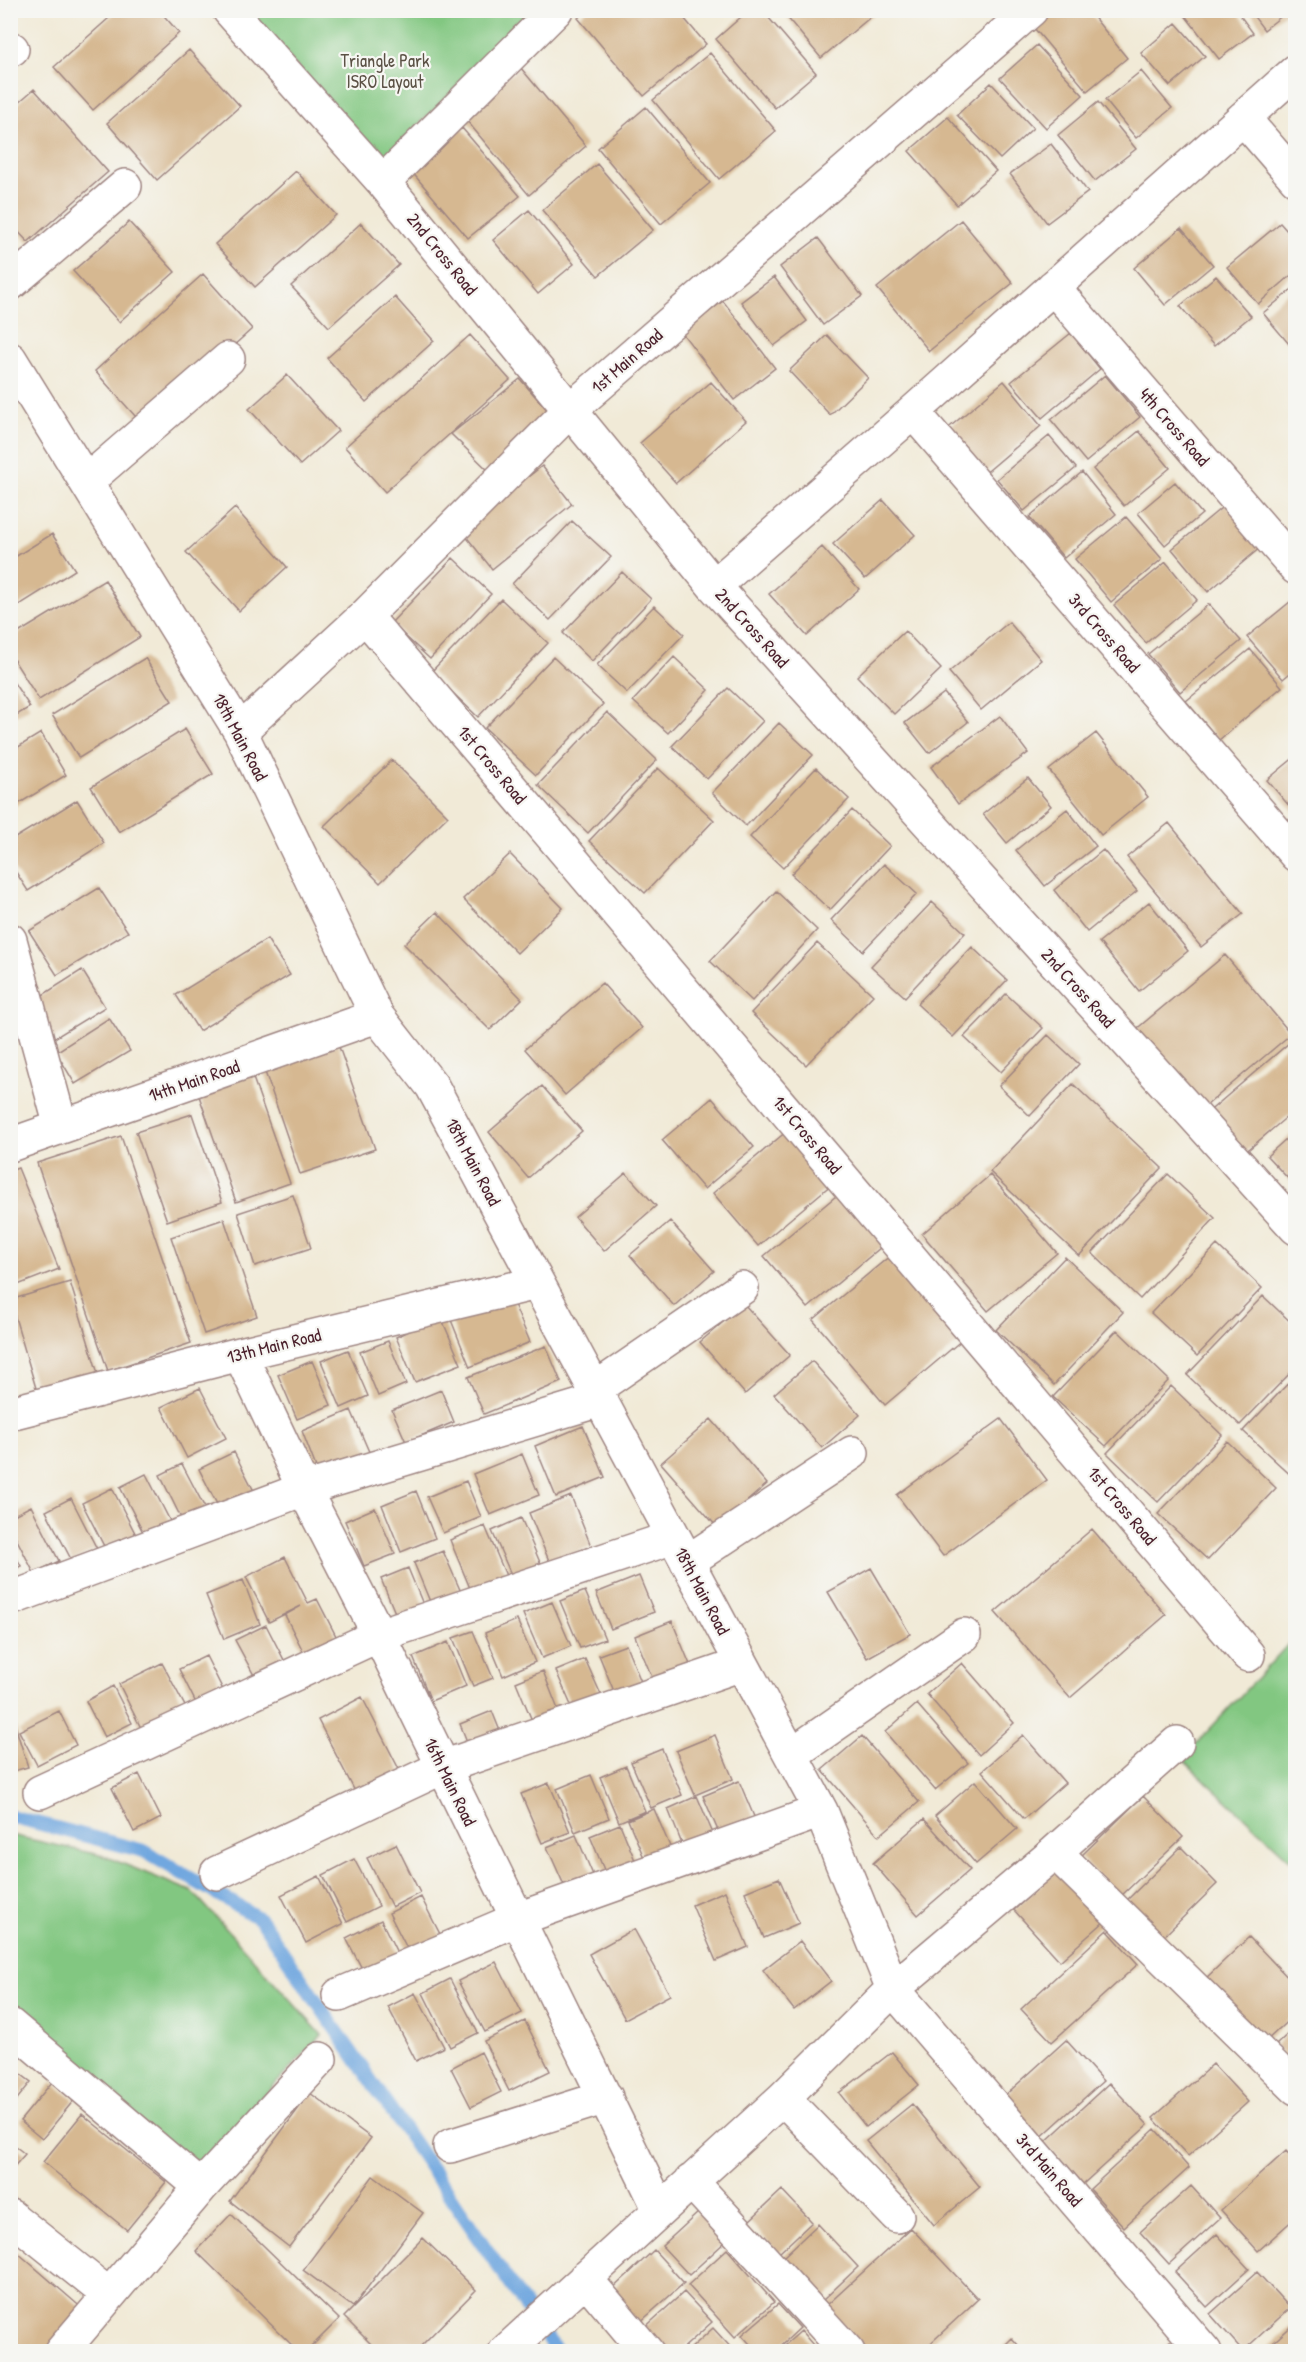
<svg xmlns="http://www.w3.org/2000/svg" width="1306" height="2362" viewBox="0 0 1306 2362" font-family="'Patrick Hand',sans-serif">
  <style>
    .green { fill: #82c781; stroke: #667356; stroke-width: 1.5 }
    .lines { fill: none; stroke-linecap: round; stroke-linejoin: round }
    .stream { stroke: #71a7df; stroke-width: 14 }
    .building { fill: #d6b891 }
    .minor-casing { stroke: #9e8481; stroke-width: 36 }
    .minor { stroke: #fff; stroke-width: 33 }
    .labels { text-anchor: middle; stroke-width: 4.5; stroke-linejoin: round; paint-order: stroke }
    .park-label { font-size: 18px; fill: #5b5145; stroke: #f6f6f2 }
    .street-label { font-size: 18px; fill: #4a1f2b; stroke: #f6f6f2 }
  </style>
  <rect width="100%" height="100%" fill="#f6f6f2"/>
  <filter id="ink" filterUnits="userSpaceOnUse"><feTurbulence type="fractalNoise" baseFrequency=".0167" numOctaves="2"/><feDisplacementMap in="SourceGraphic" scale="12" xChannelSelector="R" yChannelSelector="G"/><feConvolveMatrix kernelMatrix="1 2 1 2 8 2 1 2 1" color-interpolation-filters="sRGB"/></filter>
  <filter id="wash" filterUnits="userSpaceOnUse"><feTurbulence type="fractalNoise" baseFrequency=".008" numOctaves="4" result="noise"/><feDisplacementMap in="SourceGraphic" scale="24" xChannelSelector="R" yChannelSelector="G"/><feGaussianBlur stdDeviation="1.35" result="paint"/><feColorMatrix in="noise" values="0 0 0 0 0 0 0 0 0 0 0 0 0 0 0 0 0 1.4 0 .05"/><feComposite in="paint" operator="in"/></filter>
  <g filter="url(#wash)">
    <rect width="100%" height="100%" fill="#f1ead7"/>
    <path class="green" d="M246,11H534L382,161Z
      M1295,1637V1864L1182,1759Z
      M11,1835L104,1856L193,1892L322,2035L196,2168L11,2011Z"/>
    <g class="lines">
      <path class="stream" d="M10,1816L144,1851L260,1919L557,2352"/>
    </g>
    <g id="blocks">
      <path class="building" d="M118,10H159L179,33L93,110L54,67Z
        M587,10H677L706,44L644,96L578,18Z
        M749,10H762L816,73L775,108L716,39Z
        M781,10H879L821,58Z
        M1042,10H1088L1127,58L1087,91L1029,22Z
        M1189,10H1236L1253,33L1219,59L1184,14Z
        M1249,10H1289L1264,30Z
        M1176,23L1205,56L1170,86L1141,53Z
        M1037,45L1083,95L1046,128L1000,78Z
        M189,50L240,106L157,180L107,123Z
        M710,53L776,131L719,179L653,100Z
        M520,67L586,146L529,195L462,115Z
        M1141,71L1172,108L1136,138L1105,100Z
        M991,83L1033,128L1000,159L957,115Z
        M34,89L108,172L28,242L10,223V110Z
        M1098,102L1136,149L1095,181L1058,135Z
        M646,107L710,183L661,224L598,148Z
        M948,117L996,171L957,205L909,151Z
        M462,128L520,196L468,238L411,171Z
        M1051,144L1088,192L1047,223L1010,174Z
        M597,164L653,230L598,276L542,210Z
        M296,171L336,215L255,287L215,244Z
        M529,210L574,264L538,294L493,240Z
        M961,220L1013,283L929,351L877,288Z
        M129,222L175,272L119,322L73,271Z
        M361,223L399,265L329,327L291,286Z
        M1280,223L1296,241V271L1258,304L1227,267Z
        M1181,228L1213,265L1165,305L1134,268Z
        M818,238L862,296L823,325L780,267Z
        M203,274L252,329L144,426L95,371Z
        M1216,276L1251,316L1214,346L1180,306Z
        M774,277L807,321L774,346L741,302Z
        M1296,286V348L1294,350L1263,313Z
        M395,297L434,341L366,402L327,358Z
        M723,301L775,368L734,400L682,333Z
        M1071,333L1100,369L1042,418L1011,382Z
        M470,335L510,380L385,492L345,447Z
        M827,335L868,378L830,415L789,371Z
        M287,375L338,431L300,465L249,409Z
        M1105,375L1140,417L1086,462L1051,420Z
        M520,379L557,421L493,475L451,434Z
        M1004,381L1041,426L982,476L945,431Z
        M711,382L746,421L676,483L640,443Z
        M1139,431L1170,468L1124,506L1093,469Z
        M1049,436L1076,468L1024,511L997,479Z
        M542,466L572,504L492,569L461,530Z
        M1082,472L1116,514L1064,558L1029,517Z
        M1175,482L1202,514L1165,545L1138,513Z
        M883,500L915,535L865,579L833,544Z
        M1226,504L1261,547L1208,592L1172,549Z
        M235,508L287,567L239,611L186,552Z
        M1126,517L1162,559L1111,602L1075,559Z
        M572,521L611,557L550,620L512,584Z
        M52,534L75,570L10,611V560Z
        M822,547L859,589L807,636L769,594Z
        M453,558L491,594L430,659L391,623Z
        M1166,562L1197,600L1146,643L1114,605Z
        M622,572L651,599L592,661L563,633Z
        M105,580L140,637L39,700L10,654V638Z
        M1296,597V668L1283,679L1247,637Z
        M501,599L548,643L478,717L431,672Z
        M1209,604L1241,641L1180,692L1148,654Z
        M654,606L684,634L627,693L597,665Z
        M1009,622L1041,660L981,710L949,672Z
        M905,631L941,669L894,714L857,676Z
        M1250,649L1282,687L1219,740L1186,701Z
        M553,657L603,704L536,775L485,728Z
        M674,657L709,690L668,733L633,701Z
        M145,658L172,701L79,758L52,715Z
        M10,677L30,707L10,719Z
        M728,688L763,721L707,779L672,746Z
        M944,693L968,722L929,753L905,723Z
        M607,712L657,760L588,833L538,785Z
        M1000,716L1028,753L958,804L931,767Z
        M779,723L813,755L746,826L712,793Z
        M185,729L213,774L119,832L91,787Z
        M41,733L66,775L10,809V752Z
        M1096,733L1148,797L1101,835L1049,770Z
        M1296,756V814L1267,780Z
        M392,760L448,816L380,883L324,826Z
        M658,768L714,820L645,893L589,841Z
        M816,768L849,799L783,868L750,837Z
        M1028,778L1051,806L1007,843L983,814Z
        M77,800L104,843L28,891L10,863V841Z
        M1067,809L1096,846L1045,886L1016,850Z
        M852,810L890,846L830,910L791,874Z
        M1169,823L1243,914L1201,947L1127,857Z
        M1103,850L1137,891L1087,932L1054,890Z
        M510,854L563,908L517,953L463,899Z
        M884,864L917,894L863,951L831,920Z
        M99,888L128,932L57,975L29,931Z
        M776,891L817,930L752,1001L710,961Z
        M932,902L965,933L905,997L871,966Z
        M1149,902L1188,951L1139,991L1099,942Z
        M437,912L522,999L490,1030L404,944Z
        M267,939L290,975L199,1031L176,995Z
        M817,943L873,995L806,1065L751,1013Z
        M972,947L1007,980L953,1037L917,1004Z
        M1225,955L1291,1034L1201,1110L1134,1031Z
        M82,970L105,1007L53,1039L30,1003Z
        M602,983L642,1028L565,1095L525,1049Z
        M1006,994L1043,1028L1001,1072L964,1037Z
        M109,1018L130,1051L75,1084L56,1052Z
        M1048,1035L1079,1064L1030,1116L999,1086Z
        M1296,1037V1109L1235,1161L1199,1120Z
        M338,1044L375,1149L300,1174L264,1069Z
        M252,1075L290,1183L236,1202L198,1093Z
        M1073,1084L1162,1168L1079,1256L990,1172Z
        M542,1086L582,1131L528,1178L489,1132Z
        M712,1098L754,1147L704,1189L662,1140Z
        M192,1114L222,1202L167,1221L136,1132Z
        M1296,1130V1187L1267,1156Z
        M787,1131L832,1184L758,1246L713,1193Z
        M121,1136L191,1343L108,1371L37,1163Z
        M18,1168L59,1269L10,1288V1171Z
        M626,1173L656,1206L604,1251L575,1217Z
        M1168,1174L1215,1218L1140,1299L1092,1253Z
        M990,1175L1057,1253L988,1311L922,1234Z
        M842,1191L886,1243L808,1308L764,1256Z
        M293,1195L311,1248L255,1266L238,1213Z
        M224,1219L257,1316L204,1334L171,1237Z
        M670,1221L714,1271L674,1306L630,1255Z
        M1217,1245L1262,1288L1197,1356L1151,1313Z
        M897,1250L969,1334L885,1405L813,1320Z
        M1065,1257L1123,1312L1054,1385L996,1330Z
        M70,1282L99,1377L38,1395L10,1300Z
        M510,1295L530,1342L470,1367L451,1320Z
        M1263,1296L1296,1327V1367L1240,1425L1187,1375Z
        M744,1304L790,1355L745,1394L700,1342Z
        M441,1317L461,1364L415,1382L396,1337Z
        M1117,1330L1169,1380L1106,1446L1053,1397Z
        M388,1341L406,1384L378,1396L360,1352Z
        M546,1346L561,1382L484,1414L468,1377Z
        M348,1350L368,1396L341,1408L321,1361Z
        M312,1361L331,1405L297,1419L278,1375Z
        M812,1361L860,1415L822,1448L774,1394Z
        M1296,1375V1480L1243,1431Z
        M1171,1386L1222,1435L1158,1502L1107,1453Z
        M200,1388L226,1438L187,1458L161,1407Z
        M441,1390L454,1422L406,1442L392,1410Z
        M351,1410L370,1454L319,1475L302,1431Z
        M711,1419L767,1484L717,1527L661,1463Z
        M1001,1419L1047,1480L943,1556L897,1495Z
        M583,1426L605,1477L556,1497L535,1446Z
        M1227,1441L1276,1488L1208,1560L1158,1514Z
        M234,1452L256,1495L221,1512L199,1469Z
        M522,1454L539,1495L490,1515L473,1474Z
        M182,1464L207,1512L184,1524L160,1475Z
        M146,1474L170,1521L144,1534L120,1487Z
        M466,1481L481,1517L443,1533L427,1497Z
        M112,1488L136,1535L106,1550L82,1503Z
        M416,1491L435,1538L401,1552L382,1505Z
        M571,1496L591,1546L550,1563L529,1513Z
        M71,1498L97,1549L72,1561L46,1511Z
        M31,1506L59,1561L34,1573L10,1526V1517Z
        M375,1508L395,1554L364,1566L345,1521Z
        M521,1518L542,1567L513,1579L492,1531Z
        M485,1526L507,1578L472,1593L450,1540Z
        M1092,1529L1166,1615L1070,1698L995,1612Z
        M10,1546L21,1566L10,1571Z
        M443,1551L461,1592L431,1604L414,1563Z
        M285,1557L308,1603L317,1599L339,1642L307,1659L285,1615L301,1606L269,1622L246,1577Z
        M408,1568L425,1609L398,1620L381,1579Z
        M871,1568L910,1634L867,1658L828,1592Z
        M639,1576L654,1612L611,1629L596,1593Z
        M243,1580L260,1624L224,1639L206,1595Z
        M585,1591L605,1639L580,1648L560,1601Z
        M552,1602L571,1646L542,1658L523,1614Z
        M517,1620L535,1662L503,1676L485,1633Z
        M672,1621L691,1667L654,1682L635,1636Z
        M266,1625L285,1662L255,1677L235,1640Z
        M473,1631L493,1678L473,1686L453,1638Z
        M448,1642L466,1686L431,1701L413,1657Z
        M626,1645L644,1689L618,1701L599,1655Z
        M206,1656L226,1696L199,1709L179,1669Z
        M585,1659L603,1699L574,1712L556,1671Z
        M162,1663L187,1710L143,1732L119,1684Z
        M962,1663L1014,1723L979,1755L927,1694Z
        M543,1671L559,1712L533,1723L516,1682Z
        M113,1686L132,1723L104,1737L86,1701Z
        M362,1697L404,1779L360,1801L318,1720Z
        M917,1704L968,1763L935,1790L885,1732Z
        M59,1711L76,1745L37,1765L19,1731Z
        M492,1711L502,1736L470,1749L460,1724Z
        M10,1719H13L28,1767L10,1772Z
        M715,1735L733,1779L695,1795L676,1751Z
        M1023,1735L1065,1783L1024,1819L982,1771Z
        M862,1736L919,1802L879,1836L822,1770Z
        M662,1749L682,1795L651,1808L631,1762Z
        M626,1766L645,1811L619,1822L600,1777Z
        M139,1774L161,1818L134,1832L112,1788Z
        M591,1775L609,1818L575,1832L557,1789Z
        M739,1781L755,1819L719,1833L703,1796Z
        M975,1781L1017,1829L976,1864L935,1816Z
        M549,1783L570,1832L542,1843L521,1794Z
        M697,1796L714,1836L684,1849L668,1809Z
        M1143,1796L1183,1837L1120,1897L1080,1857Z
        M654,1809L674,1856L648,1867L628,1820Z
        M924,1819L970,1870L918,1915L873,1863Z
        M620,1824L637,1865L607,1877L590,1836Z
        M576,1835L596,1882L568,1894L547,1847Z
        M396,1844L420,1893L392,1907L367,1858Z
        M1181,1847L1217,1884L1159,1941L1123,1904Z
        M354,1859L379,1906L347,1922L323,1875Z
        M1058,1869L1105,1921L1060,1961L1014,1910Z
        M319,1876L343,1924L306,1943L281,1895Z
        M779,1878L799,1923L764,1938L745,1892Z
        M725,1891L748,1947L716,1961L692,1905Z
        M421,1897L444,1942L412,1958L389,1913Z
        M381,1920L402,1963L368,1980L346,1938Z
        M634,1929L670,1995L625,2019L589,1954Z
        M1107,1930L1138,1964L1052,2042L1021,2009Z
        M1249,1937L1296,1986V2013L1264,2043L1204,1980Z
        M800,1941L831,1981L794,2010L763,1970Z
        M496,1962L522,2013L485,2032L458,1981Z
        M450,1979L478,2033L450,2047L423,1993Z
        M415,1993L444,2047L416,2061L388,2007Z
        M525,2021L550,2071L509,2091L484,2041Z
        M1296,2026V2067L1275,2046Z
        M1066,2040L1103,2081L1039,2139L1002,2098Z
        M481,2052L501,2092L471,2107L451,2068Z
        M892,2052L919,2085L866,2127L839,2093Z
        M1213,2064L1248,2102L1188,2156L1153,2118Z
        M10,2066L31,2082L10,2108Z
        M52,2082L74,2100L42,2139L20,2121Z
        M1109,2083L1148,2125L1083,2184L1044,2143Z
        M310,2093L371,2138L289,2247L230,2201Z
        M912,2104L980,2187L934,2225L866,2141Z
        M82,2114L166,2182L127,2230L43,2162Z
        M1155,2129L1189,2168L1124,2227L1090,2189Z
        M10,2142L25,2154L10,2171Z
        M1286,2151L1296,2162V2217L1258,2251L1221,2210Z
        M373,2176L423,2213L353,2307L303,2270Z
        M1191,2186L1220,2218L1169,2264L1140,2232Z
        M782,2190L812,2222L779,2253L749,2221Z
        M699,2212L725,2242L689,2275L662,2246Z
        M231,2214L339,2319L306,2352H299L196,2251Z
        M818,2224L858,2267L821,2302L782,2258Z
        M911,2228L978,2299L921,2352H868L826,2306Z
        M1217,2234L1249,2269L1207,2307L1175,2272Z
        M423,2238L476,2290L415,2352H379L344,2317Z
        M10,2246L84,2310L47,2352H23L10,2341Z
        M727,2249L774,2302L735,2337L688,2285Z
        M654,2250L684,2283L638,2324L609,2292Z
        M1257,2272L1290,2308L1243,2351L1210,2314Z
        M684,2292L712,2322L679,2352H661L642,2330Z
        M778,2304L800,2328L774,2352H757L742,2335Z
        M1296,2322V2352H1263Z
        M713,2328L735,2352H687Z
        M801,2331L819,2352H777Z
        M1012,2338L1024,2352H998Z
        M1170,2341L1180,2352H1159Z"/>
    </g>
  </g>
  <g filter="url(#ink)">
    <use href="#blocks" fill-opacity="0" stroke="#9e8481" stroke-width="1.5"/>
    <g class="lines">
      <defs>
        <path id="minor" d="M229,10L383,182L714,586L1296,1228
          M10,50L12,49
          M1243,118L1296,179
          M383,182L556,10
          M10,284L125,186
          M1053,287L1296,568
          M10,359L240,731L377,1016L432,1086L821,1811L893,1989L1205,2352
          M913,412L1296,855
          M86,482L228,359
          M714,586L913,412L1296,71
          M365,616L1248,1655
          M240,731L365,616L570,410L1031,10
          M10,940L61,1127
          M10,1145L377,1016
          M240,1354L304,1489L379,1635L660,2210
          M595,1389L742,1288
          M10,1413L240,1354L537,1283
          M687,1562L852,1453
          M10,1599L304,1489L600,1400
          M791,1755L964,1635
          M40,1792L379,1635L674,1537
          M1055,1852L1177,1743
          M217,1873L443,1767L742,1664
          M339,1995L518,1919L821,1811
          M10,2025L201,2187L61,2352
          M783,2098L897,2216
          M450,2146L606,2097
          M691,2181L848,2352
          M201,2187L320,2059
          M10,2216L109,2295
          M585,2278L647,2352
          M505,2352L783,2098L893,1989L1055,1852L1296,2088"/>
      </defs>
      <use href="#minor" class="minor-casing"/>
      <use href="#minor" class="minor"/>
    </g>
  </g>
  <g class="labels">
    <g class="park-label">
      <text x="385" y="67">Triangle Park<tspan x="385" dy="21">ISRO Layout</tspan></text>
    </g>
    <g class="street-label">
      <text transform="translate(442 254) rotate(51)" y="6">2nd Cross Road</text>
      <text transform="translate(627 361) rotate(-41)" y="6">1st Main Road</text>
      <text transform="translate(1174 427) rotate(49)" y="6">4th Cross Road</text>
      <text transform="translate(752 628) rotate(48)" y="6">2nd Cross Road</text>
      <text transform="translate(1104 633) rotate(49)" y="6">3rd Cross Road</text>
      <text transform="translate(240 737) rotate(62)" y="6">18th Main Road</text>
      <text transform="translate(492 765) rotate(50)" y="6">1st Cross Road</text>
      <text transform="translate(1078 988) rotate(48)" y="6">2nd Cross Road</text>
      <text transform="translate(194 1081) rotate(-19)" y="6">14th Main Road</text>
      <text transform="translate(807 1135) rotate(50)" y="6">1st Cross Road</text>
      <text transform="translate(473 1162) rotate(62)" y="6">18th Main Road</text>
      <text transform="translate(274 1346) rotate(-14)" y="6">13th Main Road</text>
      <text transform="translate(1122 1506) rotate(50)" y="6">1st Cross Road</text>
      <text transform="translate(702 1591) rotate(62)" y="6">18th Main Road</text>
      <text transform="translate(450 1782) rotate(64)" y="6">16th Main Road</text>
      <text transform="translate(1049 2170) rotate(49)" y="6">3rd Main Road</text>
    </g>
  </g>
  <rect width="1306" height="2362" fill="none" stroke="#f6f6f2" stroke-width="36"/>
</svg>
